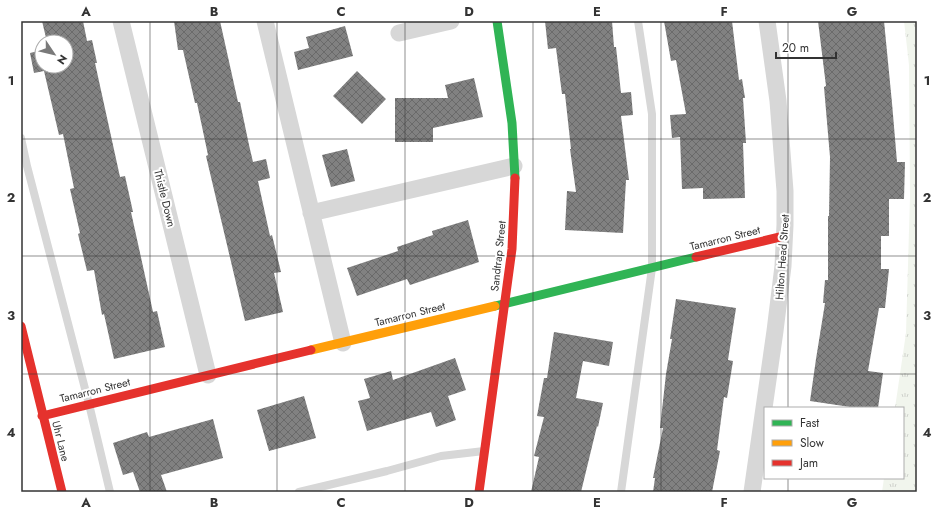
<svg xmlns="http://www.w3.org/2000/svg" width="938" height="513" viewBox="0 0 938 513" font-family="Jost,sans-serif">
  <style>
    .grass { fill: url(#grass-tufts) }
    .building { fill: url(#building-cross-hatch) }
    .lines { fill: none; stroke-linecap: round; stroke-linejoin: round }
    .lane { stroke: #d7d7d7; stroke-width: 8 }
    .street { stroke: #d7d7d7; stroke-width: 17 }
    .fast { stroke: #30b455; stroke-width: 9 }
    .slow { stroke: #ff9f0a; stroke-width: 9 }
    .jam { stroke: #e5322d; stroke-width: 9 }
    .grid { fill: none; stroke: #333; stroke-width: 1; stroke-opacity: 0.55 }
    .labels { text-anchor: middle; stroke-width: 4; stroke-linejoin: round; paint-order: stroke }
    .street-label { font-size: 11px; fill: #333; stroke: #fff }
    .neatline { fill: none; stroke: #333; stroke-width: 1.5 }
    .grid-label { font-size: 13px; text-anchor: middle; font-weight: bold; fill: #333 }
  </style>
  <defs>
    <pattern id="grass-tufts" width="24" height="20" patternUnits="userSpaceOnUse"><rect width="24" height="20" fill="#f1f5ed"/><path d="M3 7l-1-3M5 7V3M7 7l1-3M15 17l-1-3M17 17v-4M19 17l1-3" fill="none" stroke="#cfd2cc"/></pattern>
    <pattern id="building-cross-hatch" width="8" height="8" patternUnits="userSpaceOnUse"><rect width="8" height="8" fill="#818181"/><path d="M0 0l8 8M0 8l8-8" fill="none" stroke="#6a6a6a"/></pattern>
  </defs>
  <rect width="100%" height="100%" fill="#fff"/>
  <path class="grass" d="M904,21H917V492H882L884,478H903V408H895L906,333L910,197L909,65Z"/>
  <path class="building" d="M42,21H83L87,41L92,40L97,63H95L120,177L125,176L133,212H131L153,312L157,311L165,347L114,359L104,314L102,315L94,270L87,271L78,234L80,233L70,189L74,188L63,134L59,135L44,71L34,73L30,53L42,50V66H66V42H47Z
    M174,21H220L238,102H240L249,145L253,162L266,159L270,178L258,181L270,236L272,235L281,272L274,273L283,312L245,321L206,156L208,155L197,103H195L183,50H178Z
    M545,21H612L614,47H616L621,93L631,92L633,115L621,116L629,180H626L623,233L565,230L567,191L576,192L570,149H571L565,94H562L556,48L548,49Z
    M664,21H732L739,80L742,79L745,98H743L746,143H743L745,198L703,199V188L682,189L680,137L672,138L670,115L686,114L676,60L671,61Z
    M818,21H884L892,103L897,162H905L904,199H889V236H881V269H889L885,308H879L868,371L883,373L878,408H857L810,401L816,359L825,303H823L825,280H828V216H829L830,157L824,87L826,86Z
    M345,26L353,56L298,70L294,52L309,48L306,37Z
    M357,71L386,99L362,124L333,96Z
    M474,78L483,117L433,128V142H395V98H448L445,85Z
    M347,149L355,181L331,187L322,155Z
    M468,220L479,262L410,285L407,279L357,296L347,268L398,251L397,247L433,235L432,231Z
    M676,299L736,308L728,360L733,361L727,398L724,397L717,450L720,451L712,492H653L655,478H653L663,428H660L666,374L672,339H670Z
    M554,332L613,342L609,366L583,361L576,398L603,403L598,427L597,426L581,492H531L539,457L534,456L544,417L537,416L544,378H547Z
    M455,358L466,390L448,396L456,420L436,427L431,412L367,431L358,401L370,398L364,379L391,371L393,380Z
    M304,396L316,438L269,451L257,410Z
    M213,419L223,458L161,475L167,492H140L133,472L123,475L113,443L147,432L149,437Z"/>
  <g class="lines">
    <path class="lane" d="M21,138L27,166L89,404L110,492
      M299,492L387,471L441,456L484,451
      M621,492L652,268V114L638,21"/>
    <path class="street" d="M121,21L208,375
      M265,21L343,343
      M399,33L451,21
      M311,213L514,166
      M752,492L775,331L783,266L785,225V191L778,101L767,21"/>
    <path class="fast" d="M497,21L512,123L515,178
      M495,306L696,257"/>
    <path class="slow" d="M311,350L495,306"/>
    <path class="jam" d="M696,257L784,236
      M21,326L62,492
      M42,416L311,350
      M479,492L512,249L515,178"/>
  </g>
  <path class="grid" d="M150,21V492M277,21V492M405,21V492M533,21V492M661,21V492M788,21V408M21,139H917M21,256H917M21,374H917M788,478V492"/>
  <g class="labels">
    <g class="street-label">
      <text transform="translate(165 198) rotate(76)" y="4">Thistle Down</text>
      <text transform="translate(725 238) rotate(-14)" y="4">Tamarron Street</text>
      <text transform="translate(498 256) rotate(-84)" y="4">Sandtrap Street</text>
      <text transform="translate(782 257) rotate(-86)" y="4">Hilton Head Street</text>
      <text transform="translate(410 314) rotate(-14)" y="4">Tamarron Street</text>
      <text transform="translate(95 390) rotate(-14)" y="4">Tamarron Street</text>
      <text transform="translate(61 441) rotate(76)" y="4">Uhr Lane</text>
    </g>
  </g>
  <rect width="938" height="513" fill="none" stroke="#ffffff" stroke-width="44"/>
  <rect x="764" y="407" width="140" height="72" fill="#ffffff" stroke="#adadad"/>
  <rect x="772" y="420" width="20" height="6" fill="#30b455" stroke="#adadad"/>
  <text x="800" y="427" font-size="12" fill="#333333">Fast</text>
  <rect x="772" y="440" width="20" height="6" fill="#ff9f0a" stroke="#adadad"/>
  <text x="800" y="447" font-size="12" fill="#333333">Slow</text>
  <rect x="772" y="460" width="20" height="6" fill="#e5322d" stroke="#adadad"/>
  <text x="800" y="467" font-size="12" fill="#333333">Jam</text>
  <g transform="translate(54 54) rotate(125)"><circle r="19" fill="#ffffff" stroke="#adadad"/>
  <path d="M0-3L7 15L0 10L-7 15Z" fill="#7a7a7a"/>
  <text y="-6" font-size="11" font-weight="bold" text-anchor="middle" fill="#333333">N</text>
  </g>
  <path d="M776 52v6h60v-6" fill="none" stroke="#333333" stroke-width="2"/>
  <text x="782" y="52" font-size="12" fill="#333333" stroke="#ffffff" stroke-width="3" paint-order="stroke">20 m</text>
  <rect x="22" y="22" width="894" height="469" class="neatline"/>
  <g class="grid-label">
    <text x="86" y="16">A</text>
    <text x="214" y="16">B</text>
    <text x="341" y="16">C</text>
    <text x="469" y="16">D</text>
    <text x="597" y="16">E</text>
    <text x="724" y="16">F</text>
    <text x="852" y="16">G</text>
    <text x="11" y="85">1</text>
    <text x="927" y="85">1</text>
    <text x="11" y="202">2</text>
    <text x="927" y="202">2</text>
    <text x="11" y="320">3</text>
    <text x="927" y="320">3</text>
    <text x="11" y="437">4</text>
    <text x="927" y="437">4</text>
    <text x="86" y="507">A</text>
    <text x="214" y="507">B</text>
    <text x="341" y="507">C</text>
    <text x="469" y="507">D</text>
    <text x="597" y="507">E</text>
    <text x="724" y="507">F</text>
    <text x="852" y="507">G</text>
  </g>
</svg>
